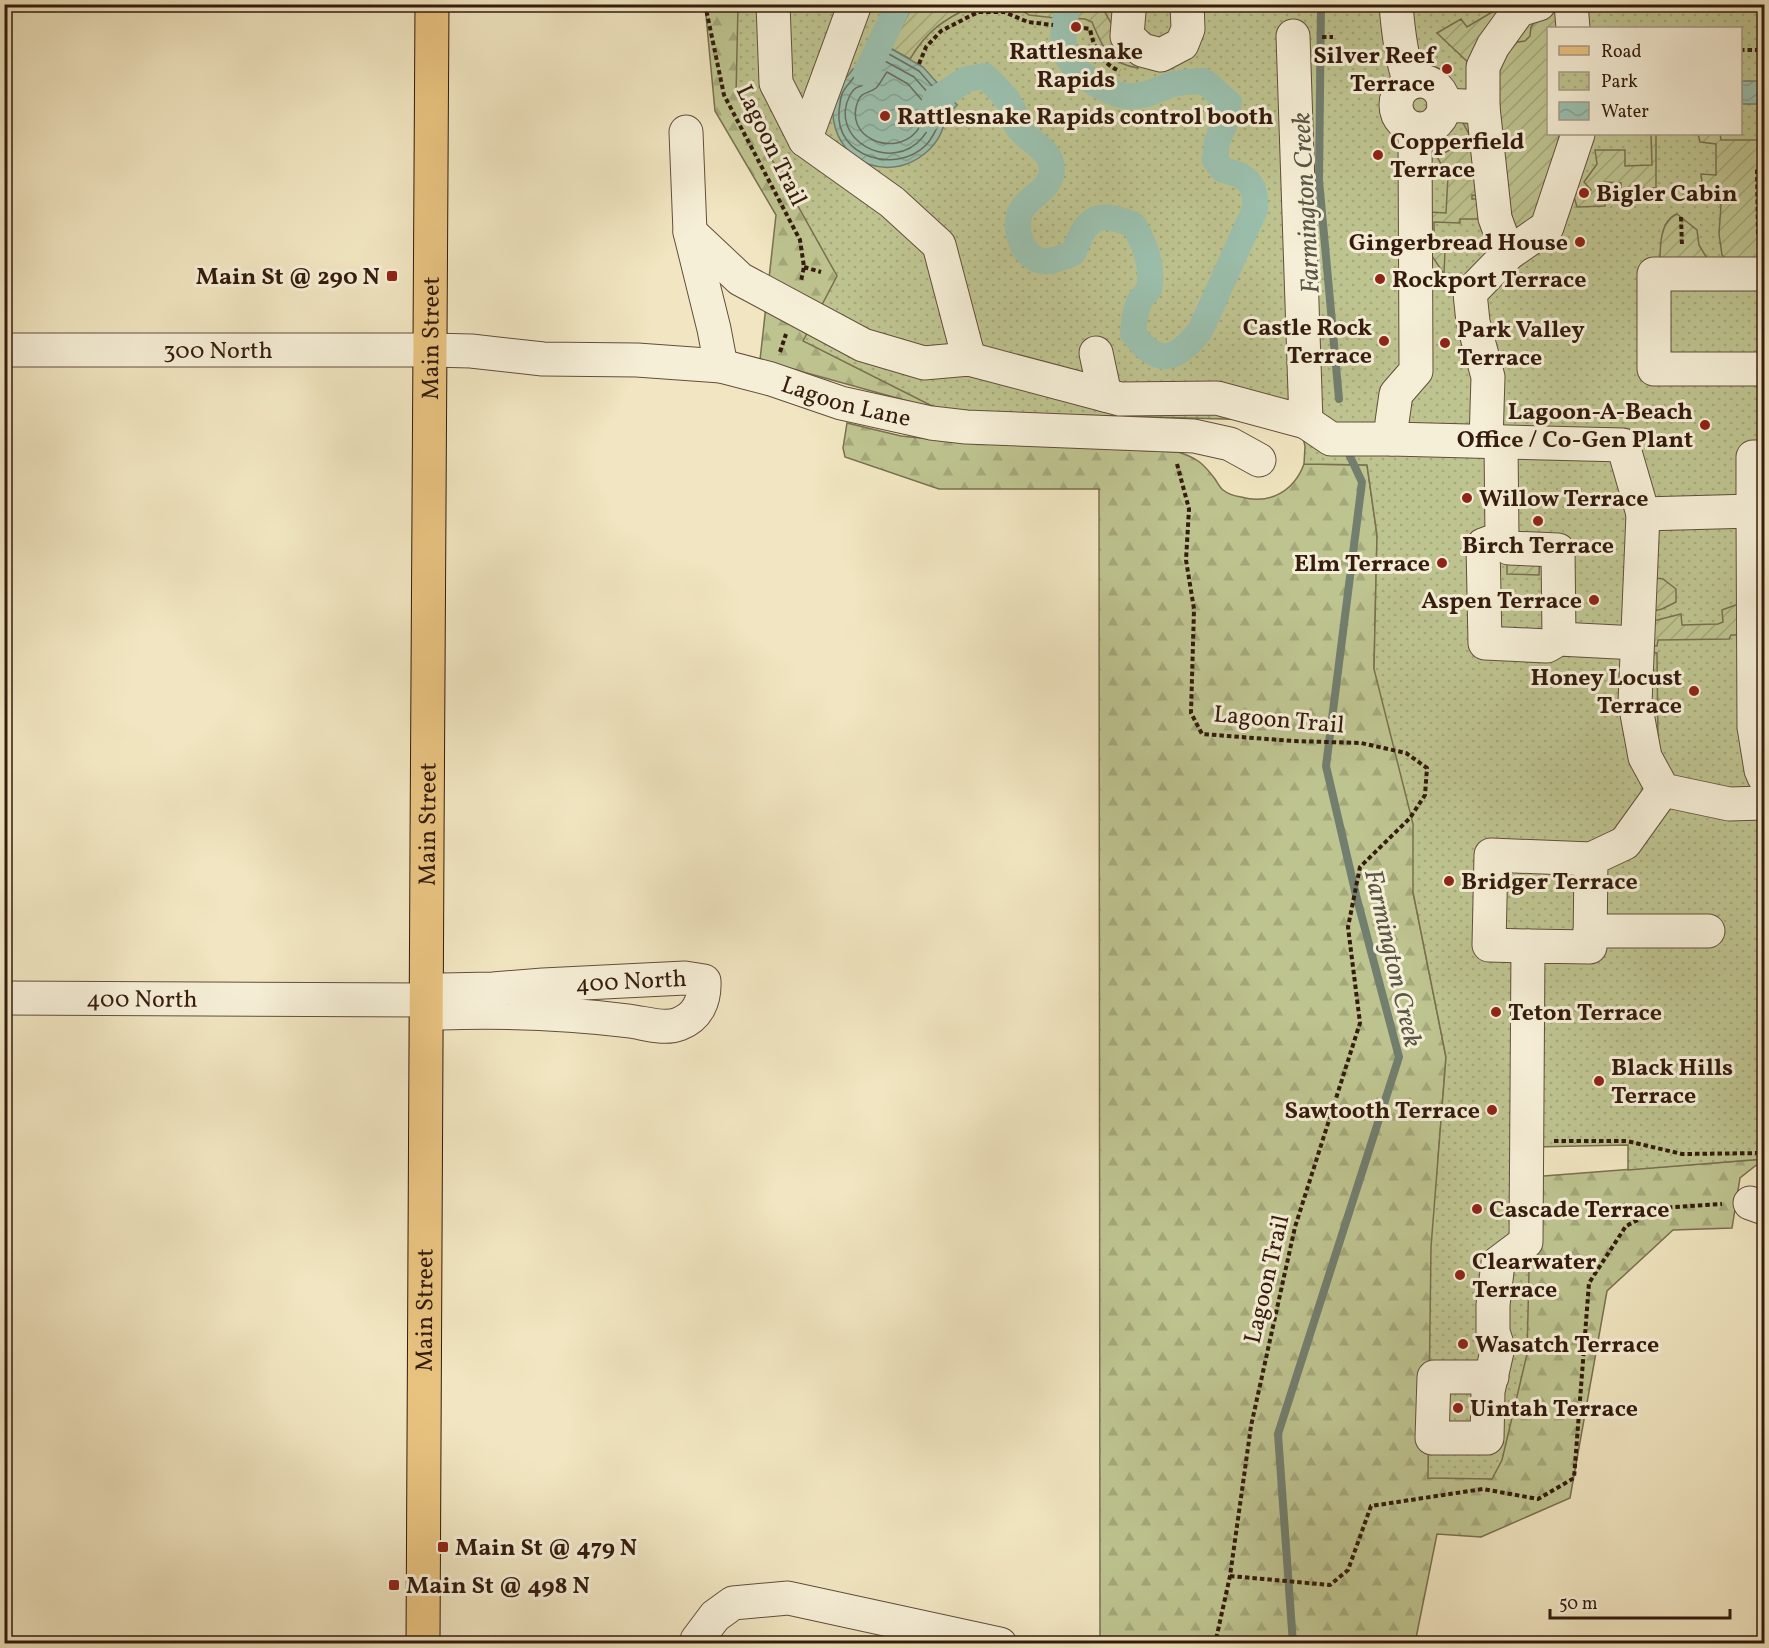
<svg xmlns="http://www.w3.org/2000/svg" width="1769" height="1648" viewBox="0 0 1769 1648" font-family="Vollkorn,serif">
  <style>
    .forest { fill: url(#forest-firs); stroke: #79704f; stroke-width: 1.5 }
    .park { fill: url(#park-dots); stroke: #79704f; stroke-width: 1.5; fill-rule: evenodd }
    .garden { fill: url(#garden-furrows); stroke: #79704f; stroke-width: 1.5 }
    .water { fill: url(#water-waves); stroke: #727e6e; stroke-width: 1.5 }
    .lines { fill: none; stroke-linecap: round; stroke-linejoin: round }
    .shore { stroke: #686e5e; stroke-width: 1.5 }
    .stream { stroke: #727e6e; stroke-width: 8 }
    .canal { stroke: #9bc0ae; stroke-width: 26 }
    .minor-casing { stroke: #634e3b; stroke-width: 35 }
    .major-casing { stroke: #341b0e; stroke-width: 35 }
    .path { stroke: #341b0e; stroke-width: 4; stroke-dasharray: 4.5 3; stroke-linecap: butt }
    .minor { stroke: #f6efd7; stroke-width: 33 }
    .major { stroke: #e8c380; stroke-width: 33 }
    .poi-dot { fill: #8f2418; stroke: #f6efd7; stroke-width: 2 }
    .labels { text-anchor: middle; stroke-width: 6; stroke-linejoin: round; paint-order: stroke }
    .poi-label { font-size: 24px; font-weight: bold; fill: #341b0e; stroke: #f6efd7; text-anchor: start }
    .street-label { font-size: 24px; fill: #341b0e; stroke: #f6efd7 }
    .water-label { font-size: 26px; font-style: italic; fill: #585546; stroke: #f6efd7 }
  </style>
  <defs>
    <pattern id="forest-firs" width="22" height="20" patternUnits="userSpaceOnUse" patternTransform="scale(1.5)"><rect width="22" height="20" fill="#bec490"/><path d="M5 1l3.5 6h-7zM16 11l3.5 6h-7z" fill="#a4a87b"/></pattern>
    <pattern id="park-dots" width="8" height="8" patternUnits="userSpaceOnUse" patternTransform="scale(1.5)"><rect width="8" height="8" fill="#bec490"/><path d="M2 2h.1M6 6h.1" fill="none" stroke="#a4a87b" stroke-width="1.8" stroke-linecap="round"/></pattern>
    <pattern id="garden-furrows" width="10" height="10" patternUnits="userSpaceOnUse" patternTransform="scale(1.5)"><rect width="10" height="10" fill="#bec490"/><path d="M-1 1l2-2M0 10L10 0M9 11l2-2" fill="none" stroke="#a4a87b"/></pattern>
    <pattern id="water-waves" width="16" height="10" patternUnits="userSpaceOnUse" patternTransform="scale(1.5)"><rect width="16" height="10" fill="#9bc0ae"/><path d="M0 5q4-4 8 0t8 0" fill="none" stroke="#86a494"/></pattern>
  </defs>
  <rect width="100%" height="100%" fill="#f1e6c1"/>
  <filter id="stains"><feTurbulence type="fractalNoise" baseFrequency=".00333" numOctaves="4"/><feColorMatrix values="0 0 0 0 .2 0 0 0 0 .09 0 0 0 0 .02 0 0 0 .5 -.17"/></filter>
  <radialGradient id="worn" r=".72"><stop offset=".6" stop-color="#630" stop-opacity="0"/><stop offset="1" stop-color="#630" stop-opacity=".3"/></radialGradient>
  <path class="forest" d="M705,5H750L940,410L760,360L776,215L715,111Z
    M847,423L901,436L958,442L1178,452C1197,458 1203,463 1215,479C1217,482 1220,488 1223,490C1228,494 1235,496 1241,497C1270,505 1294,491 1304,464L1367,465L1377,535L1374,668L1455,671L1413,892L1446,1057L1438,1159L1440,1184L1764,1159L1740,1178L1732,1228L1673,1230L1607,1291L1570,1498L1481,1537L1437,1534L1415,1643H1100L1099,489H939L845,457L843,448Z"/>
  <path class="park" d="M738,5H1764V1159L1628,1170V1145L1532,1147L1527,1354L1502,1460L1492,1479L1428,1478L1431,1247L1446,1057L1413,892V824L1374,669L1377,535L1367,465L1304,464L1305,446L1303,438L1262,420L964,412L940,410L803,341L837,276L736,95ZM1548,28H1740V134H1548Z"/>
  <path class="garden" d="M913,5V4L974,5C945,19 927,30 910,59L890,48Z
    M1013,5H1057L1055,18L1029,15Z
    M1076,5H1098L1103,9L1125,47L1136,59L1138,68C1108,63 1103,48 1092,22L1085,19L1071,18Z
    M1504,5L1473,67L1437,33L1461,19L1467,27Z
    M1551,5L1556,12L1557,28H1548V134H1560L1537,218L1518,228L1507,225L1492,80L1503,44L1525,41L1530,36L1531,27L1545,7Z
    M1479,114L1481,196L1472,195V199H1483V219H1460V223L1434,222V243L1459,244V248H1471V250H1445L1444,274L1428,250L1430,212L1446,213L1448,176L1437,157L1471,138L1461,119Z
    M1760,120L1764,121V265L1733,266L1722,255L1719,234L1721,205L1702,182L1701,174L1716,175V144L1700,142L1698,134H1720L1721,140H1760Z
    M1651,134H1656V188H1624L1625,207L1620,206L1621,183L1605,182V206L1577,207L1573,193L1577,189L1584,196L1591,190L1584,182L1597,164L1595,150H1625V166L1652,165Z
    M1677,214L1697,230L1699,245L1708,260L1660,266C1660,249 1659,221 1677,214Z
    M1540,553L1539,575L1507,574V557Z
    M1649,577L1663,579L1676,589V602L1662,609L1649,612Z
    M1746,601V635H1731L1729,639L1658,640L1657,646L1648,645L1645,623L1681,614L1682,625L1718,624L1723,622L1722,610Z
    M1651,652L1657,653L1658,743L1645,707Z"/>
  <path class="water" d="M876,40L923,67L957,105C948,113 946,121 941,133C934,149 917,162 900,166C855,176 821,132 837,91C840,83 848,76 853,69L861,72Z
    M1742,81H1764V104H1742Z"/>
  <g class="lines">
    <path class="shore" d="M880,49L919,71L948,104C940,117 937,134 926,145C896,175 835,157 839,111C840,105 840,97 843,92C845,87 851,82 854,77C869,78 872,63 877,51Z
      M883,60L914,77L938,104C934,116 930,129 922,138C892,174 827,140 850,95C856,83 865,88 872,80C877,73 878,65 883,60Z
      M887,72L908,84L927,106C925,115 922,125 916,132C893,158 843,137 858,101C861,92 870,93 876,88C881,83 883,77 887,72Z"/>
    <path class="stream" d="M1321,4L1319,180L1339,399
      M1014,5V4
      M1293,1644L1278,1434L1399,1057L1356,895L1326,766L1362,482L1348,452"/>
    <path class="canal" d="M866,73L899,4
      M928,119L936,99L967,79L985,76C996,87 1009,98 1014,112C1015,116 1015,122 1017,126C1026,141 1051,148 1052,168C1052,193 1024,196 1019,216C1015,231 1022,254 1038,260C1049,264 1063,257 1073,253C1077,245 1081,232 1087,226C1099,211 1119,219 1134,225C1144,243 1154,267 1149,289C1147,293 1143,296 1140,300C1135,310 1134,322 1133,333C1158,368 1176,360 1200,331L1255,209C1257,184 1247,175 1223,170L1215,160L1217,141L1224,126L1229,103L1204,81C1191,82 1179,81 1167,86C1155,91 1145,96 1131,96C1110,97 1071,72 1065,51C1061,35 1065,20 1068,4"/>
    <defs>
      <g id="minor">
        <path d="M773,4L776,83L805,140L892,202L939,245L969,359"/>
        <path d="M1131,4L1129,11L1127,36L1142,50L1161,55L1182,44L1188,29L1187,4"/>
        <path d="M1396,4C1398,32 1401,57 1410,83"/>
        <path d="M1571,4L1573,28"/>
        <circle cx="1420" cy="105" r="24"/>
        <path d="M1444,105L1483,107V67L1493,46L1519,10L1539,4"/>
        <path d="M1483,107L1495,218L1508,254"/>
        <path d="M1415,129L1416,371L1396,394L1392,422V439L1623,445L1643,514L1753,511V457H1764"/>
        <path d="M686,132L690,232L714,329L721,366"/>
        <path d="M805,140L855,4"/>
        <path d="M690,232L740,279L863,345L924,363L969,359L1120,399L1217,398L1306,422L1293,36"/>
        <path d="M1764,274H1654V369H1764"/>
        <path id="s1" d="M4,350H431L471,351L543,359L637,360L721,366L771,379L841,403L931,423L966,427L1194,436L1230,444L1259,460"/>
        <path d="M1096,353L1105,395"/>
        <path d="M1306,422L1331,439H1392"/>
        <path d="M1486,441L1488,377L1473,322L1470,293L1508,254L1547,227L1578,134"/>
        <path d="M1501,442L1502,538L1483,545L1485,643L1547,646L1559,639L1637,643"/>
        <path d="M1753,511L1754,727L1761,770L1764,777"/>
        <path d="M1643,514L1635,703L1645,757L1663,790L1729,804L1764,803"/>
        <path d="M1502,538L1509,548L1558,550L1559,639"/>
        <path d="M1590,931H1708"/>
        <path d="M1528,946L1489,945L1491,855L1591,859"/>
        <path id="s2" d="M4,998L424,1000L442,990L493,989L543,985L685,978L704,981C705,1000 698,1017 679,1024C664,1030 645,1023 629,1021C566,1013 504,1011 441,1013L424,1000"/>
        <path d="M1750,1203L1764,1208"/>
        <path d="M1492,1377H1434L1432,1438H1487L1488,1391L1498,1347L1493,1332V1305L1498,1263L1526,1242L1528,946L1590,947L1591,859L1625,843L1663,790"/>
        <path d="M696,1644L697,1640L715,1616L733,1603L788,1598L1000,1644"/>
      </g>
      <g id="major">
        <path id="s3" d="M423,1644C424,1097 430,551 432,4"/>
      </g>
    </defs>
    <use href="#minor" class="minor-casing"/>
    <use href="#major" class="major-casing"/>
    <path class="path" d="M705,4L724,95L800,240L804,267L801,281
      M1084,28L1090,29C1094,49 1102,64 1120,71
      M1322,37H1333
      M1740,50H1764
      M919,64L926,47L941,31L978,12H1004L1028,22L1053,25
      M1681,217L1682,246
      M1758,234L1757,168H1764
      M804,267L821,272
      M780,352L786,334
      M1177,464L1189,509L1186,560L1194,609L1191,713L1202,734L1293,741L1361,743L1406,753L1427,768L1425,795L1410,818L1360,867L1348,927L1360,1023L1295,1227L1251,1426L1230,1576L1215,1644
      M1554,1141H1627L1682,1154L1764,1153
      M1230,1576L1330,1585L1348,1570L1371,1506L1483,1489L1538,1499L1574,1478L1589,1283L1626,1226L1661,1208L1722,1204"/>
    <use href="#minor" class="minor"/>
    <use href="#major" class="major"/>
  </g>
  <g class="poi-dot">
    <circle cx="1076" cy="27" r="6"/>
    <circle cx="1447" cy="69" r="6"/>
    <circle cx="885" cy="116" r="6"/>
    <circle cx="1378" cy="155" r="6"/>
    <circle cx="1584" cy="193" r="6"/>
    <circle cx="1580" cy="242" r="6"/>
    <rect x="386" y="270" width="12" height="12" rx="3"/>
    <circle cx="1380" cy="279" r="6"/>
    <circle cx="1384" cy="341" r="6"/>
    <circle cx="1445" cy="343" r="6"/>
    <circle cx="1705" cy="425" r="6"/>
    <circle cx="1467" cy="498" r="6"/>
    <circle cx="1538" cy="521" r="6"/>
    <circle cx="1442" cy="563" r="6"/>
    <circle cx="1594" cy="600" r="6"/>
    <circle cx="1694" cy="691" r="6"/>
    <circle cx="1449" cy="881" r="6"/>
    <circle cx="1496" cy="1012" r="6"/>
    <circle cx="1599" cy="1081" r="6"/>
    <circle cx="1492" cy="1110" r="6"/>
    <circle cx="1477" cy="1209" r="6"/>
    <circle cx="1460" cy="1275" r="6"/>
    <circle cx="1463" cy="1344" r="6"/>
    <circle cx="1458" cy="1408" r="6"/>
    <rect x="437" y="1541" width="12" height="12" rx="3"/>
    <rect x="388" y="1579" width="12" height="12" rx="3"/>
  </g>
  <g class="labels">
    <g class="poi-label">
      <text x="1076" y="59" text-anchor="middle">Rattlesnake<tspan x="1076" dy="28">Rapids</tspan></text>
      <text x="1435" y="63" text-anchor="end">Silver Reef<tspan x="1435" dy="28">Terrace</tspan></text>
      <text x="897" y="124">Rattlesnake Rapids control booth</text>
      <text x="1390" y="149">Copperfield<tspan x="1390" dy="28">Terrace</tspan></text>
      <text x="1596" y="201">Bigler Cabin</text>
      <text x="1568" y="250" text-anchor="end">Gingerbread House</text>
      <text x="380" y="284" text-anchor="end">Main St @ 290 N</text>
      <text x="1392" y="287">Rockport Terrace</text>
      <text x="1372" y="335" text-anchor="end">Castle Rock<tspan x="1372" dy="28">Terrace</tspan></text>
      <text x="1457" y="337">Park Valley<tspan x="1457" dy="28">Terrace</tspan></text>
      <text x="1693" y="419" text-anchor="end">Lagoon-A-Beach<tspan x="1693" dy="28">Office / Co-Gen Plant</tspan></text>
      <text x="1479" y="506">Willow Terrace</text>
      <text x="1538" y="553" text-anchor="middle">Birch Terrace</text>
      <text x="1430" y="571" text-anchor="end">Elm Terrace</text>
      <text x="1582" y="608" text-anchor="end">Aspen Terrace</text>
      <text x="1682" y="685" text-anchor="end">Honey Locust<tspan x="1682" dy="28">Terrace</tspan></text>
      <text x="1461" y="889">Bridger Terrace</text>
      <text x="1508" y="1020">Teton Terrace</text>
      <text x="1611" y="1075">Black Hills<tspan x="1611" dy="28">Terrace</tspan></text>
      <text x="1480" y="1118" text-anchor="end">Sawtooth Terrace</text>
      <text x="1489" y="1217">Cascade Terrace</text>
      <text x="1472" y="1269">Clearwater<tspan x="1472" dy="28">Terrace</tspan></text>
      <text x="1475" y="1352">Wasatch Terrace</text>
      <text x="1470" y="1416">Uintah Terrace</text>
      <text x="455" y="1555">Main St @ 479 N</text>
      <text x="406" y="1593">Main St @ 498 N</text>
    </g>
    <g class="street-label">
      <text transform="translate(772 145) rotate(64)" y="8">Lagoon Trail</text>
      <text dy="8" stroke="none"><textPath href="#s3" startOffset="1306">Main Street</textPath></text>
      <text dy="8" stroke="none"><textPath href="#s1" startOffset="214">300 North</textPath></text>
      <text dy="8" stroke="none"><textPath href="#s1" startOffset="848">Lagoon Lane</textPath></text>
      <text transform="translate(1279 719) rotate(5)" y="8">Lagoon Trail</text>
      <text dy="8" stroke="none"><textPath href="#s3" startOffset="820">Main Street</textPath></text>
      <text dy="8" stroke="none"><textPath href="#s2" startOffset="630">400 North</textPath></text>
      <text dy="8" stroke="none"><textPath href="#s2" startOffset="138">400 North</textPath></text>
      <text transform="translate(1266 1279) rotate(-77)" y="8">Lagoon Trail</text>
      <text dy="8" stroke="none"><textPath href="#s3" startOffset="334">Main Street</textPath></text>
    </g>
    <g class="water-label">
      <text transform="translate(1305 203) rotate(-93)" y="9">Farmington Creek</text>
      <text transform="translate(1394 958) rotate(77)" y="9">Farmington Creek</text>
    </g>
  </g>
  <rect width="1769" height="1648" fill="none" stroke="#f1e6c1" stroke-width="24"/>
  <rect x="6" y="6" width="1757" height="1636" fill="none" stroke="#341b0e" stroke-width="3"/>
  <rect x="12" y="12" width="1745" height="1624" fill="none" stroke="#341b0e" stroke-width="1.5"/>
  <rect x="1547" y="27" width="195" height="108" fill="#f6efd7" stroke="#a89a87" stroke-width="1.5"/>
  <rect x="1559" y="46" width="30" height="9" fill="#e8c380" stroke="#a89a87" stroke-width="1.5"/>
  <text x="1601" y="57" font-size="18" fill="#341b0e">Road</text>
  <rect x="1559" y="72" width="30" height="18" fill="url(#park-dots)" stroke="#a89a87" stroke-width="1.5"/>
  <text x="1601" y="87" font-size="18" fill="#341b0e">Park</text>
  <rect x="1559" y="102" width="30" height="18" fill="url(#water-waves)" stroke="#a89a87" stroke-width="1.5"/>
  <text x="1601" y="117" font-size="18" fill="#341b0e">Water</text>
  <path d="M1550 1609v9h180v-9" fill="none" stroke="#341b0e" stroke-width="3"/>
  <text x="1559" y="1609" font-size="18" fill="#341b0e" stroke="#f6efd7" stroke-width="4.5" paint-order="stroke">50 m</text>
  <rect width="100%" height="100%" filter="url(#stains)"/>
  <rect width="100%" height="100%" fill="url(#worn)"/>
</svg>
